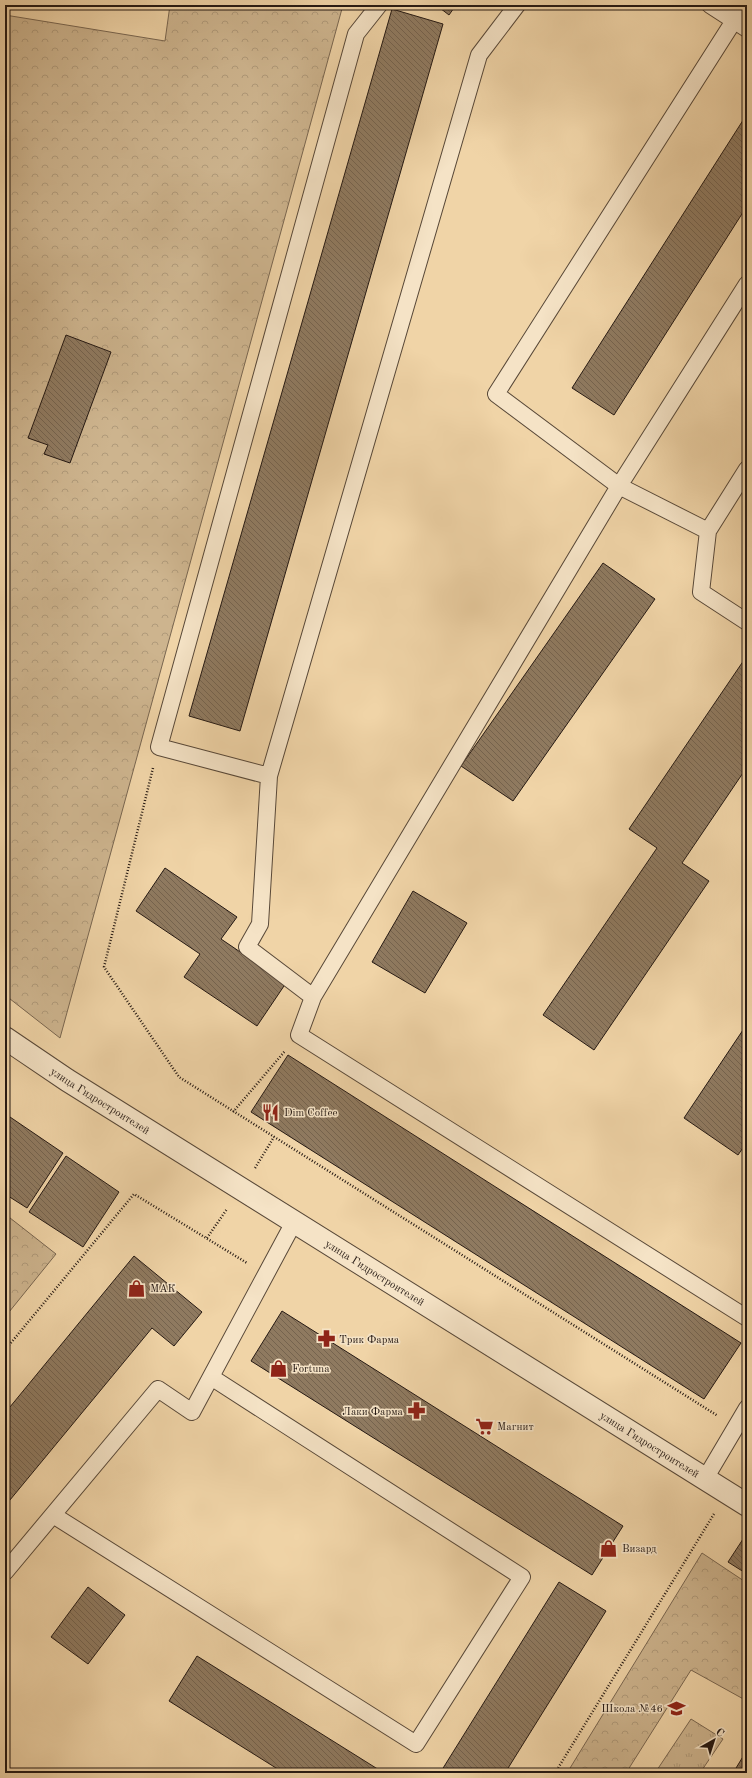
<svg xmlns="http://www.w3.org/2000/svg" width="752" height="1778" viewBox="0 0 752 1778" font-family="'Old Standard TT',serif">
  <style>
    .grass { fill: url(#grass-tufts); stroke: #796650 }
    .forest { fill: url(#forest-crowns); stroke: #796650 }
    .building { fill: url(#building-back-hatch); stroke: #251913 }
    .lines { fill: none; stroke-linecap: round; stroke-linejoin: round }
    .service-casing { stroke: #584838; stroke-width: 18 }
    .tertiary-casing { stroke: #584838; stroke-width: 24 }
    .path { stroke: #251913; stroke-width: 2.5; stroke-dasharray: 1 2; stroke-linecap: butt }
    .service { stroke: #f5e3c6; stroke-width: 16 }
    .tertiary { stroke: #f5e3c6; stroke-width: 22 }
    .labels { text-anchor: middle; stroke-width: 3; stroke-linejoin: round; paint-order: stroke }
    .street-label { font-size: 11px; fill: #251913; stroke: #f5e3c6 }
    .poi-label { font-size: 11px; fill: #251913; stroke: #f5e3c6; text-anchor: start }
  </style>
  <defs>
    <pattern id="grass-tufts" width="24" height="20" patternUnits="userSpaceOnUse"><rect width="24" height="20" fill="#cdb48e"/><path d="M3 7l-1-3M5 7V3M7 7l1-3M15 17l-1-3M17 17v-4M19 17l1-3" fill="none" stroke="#b09a7a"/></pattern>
    <pattern id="forest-crowns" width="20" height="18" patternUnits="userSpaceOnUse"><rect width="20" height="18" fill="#cdb48e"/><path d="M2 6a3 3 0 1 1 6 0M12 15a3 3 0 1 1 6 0" fill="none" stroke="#b09a7a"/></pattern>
    <pattern id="building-back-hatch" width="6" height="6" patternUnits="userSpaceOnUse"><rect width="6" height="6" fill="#8f7a60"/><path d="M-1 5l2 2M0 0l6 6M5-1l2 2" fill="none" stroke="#75634e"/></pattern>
  </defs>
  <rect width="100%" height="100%" fill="#f0d4a7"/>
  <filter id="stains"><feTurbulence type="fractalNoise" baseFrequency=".005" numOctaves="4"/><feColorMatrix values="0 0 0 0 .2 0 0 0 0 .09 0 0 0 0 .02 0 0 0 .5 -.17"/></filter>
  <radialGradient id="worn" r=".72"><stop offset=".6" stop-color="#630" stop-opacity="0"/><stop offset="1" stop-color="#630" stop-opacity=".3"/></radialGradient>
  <path class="grass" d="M691,1719L723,1739L700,1773H655Z"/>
  <path class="forest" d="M170,5H343L60,1038L5,995V15L165,41Z
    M5,1214L56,1254L5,1317Z
    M702,1553L747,1583V1701L691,1670L626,1773H567Z"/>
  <path class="building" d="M436,5H456L449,15Z
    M392,9L443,24L240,731L189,716Z
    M747,114V206L614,415L572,388Z
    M66,335L111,352L70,463L44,454L48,445L28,438Z
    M603,563L655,599L513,801L461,766Z
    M747,571V579L743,577Z
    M744,660L747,662V767L682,863L709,881L594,1050L543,1015L657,848L629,829Z
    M165,868L237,917L221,939L286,983L257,1026L184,977L200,954L136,911Z
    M413,891L467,923L425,993L372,962Z
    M747,1024V1142L738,1155L684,1118Z
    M288,1055L741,1343L704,1399L251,1112Z
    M10,1117L63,1153L27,1208L5,1194V1124Z
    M66,1156L119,1192L83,1247L29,1212Z
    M134,1256L202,1312L174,1346L152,1328L5,1506V1413Z
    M282,1311L623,1526L592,1575L251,1361Z
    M745,1536L747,1537V1574L728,1562Z
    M559,1582L606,1611L505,1773H440Z
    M88,1587L125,1615L88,1664L51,1637Z
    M197,1656L384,1773H284L169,1701Z
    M747,1750V1773H733Z"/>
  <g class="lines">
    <defs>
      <path id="service" d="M710,5L747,29
        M744,5L496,394L619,486L313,997L299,1035L747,1318
        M747,284L619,486L708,531L701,592L747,622
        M708,531L747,469
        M269,776L159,747L356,34L379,5
        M313,997L247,947L260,924L269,776L479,55L517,5
        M705,1479L747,1408
        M53,1515L416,1744L522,1577L211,1377
        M5,1572L158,1389L192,1412L294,1222"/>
      <g id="tertiary">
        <path id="s1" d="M5,1038L67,1080L747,1505"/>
      </g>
    </defs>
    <use href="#service" class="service-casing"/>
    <use href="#tertiary" class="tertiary-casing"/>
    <path class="path" d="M153,768L104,967L179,1077L718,1416
      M233,1112L285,1051
      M255,1168L274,1137
      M207,1238L227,1209
      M5,1350L134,1194L247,1263
      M555,1773L714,1514"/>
    <use href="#service" class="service"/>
    <use href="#tertiary" class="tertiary"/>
  </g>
  <defs>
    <symbol id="restaurant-bare" viewBox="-9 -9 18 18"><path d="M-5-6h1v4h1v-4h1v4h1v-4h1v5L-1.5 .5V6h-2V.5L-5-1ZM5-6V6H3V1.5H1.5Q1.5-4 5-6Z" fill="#8f2418" stroke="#f5e3c6" stroke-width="2.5" paint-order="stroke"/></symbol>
    <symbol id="shop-bare" viewBox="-9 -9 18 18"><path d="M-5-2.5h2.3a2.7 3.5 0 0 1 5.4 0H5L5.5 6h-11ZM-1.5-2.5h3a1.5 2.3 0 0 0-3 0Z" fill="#8f2418" stroke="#f5e3c6" stroke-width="2.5" paint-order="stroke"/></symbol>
    <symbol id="pharmacy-bare" viewBox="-9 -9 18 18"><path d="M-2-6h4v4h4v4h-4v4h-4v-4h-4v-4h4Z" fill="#8f2418" stroke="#f5e3c6" stroke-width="2.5" paint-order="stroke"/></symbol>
    <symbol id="supermarket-bare" viewBox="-9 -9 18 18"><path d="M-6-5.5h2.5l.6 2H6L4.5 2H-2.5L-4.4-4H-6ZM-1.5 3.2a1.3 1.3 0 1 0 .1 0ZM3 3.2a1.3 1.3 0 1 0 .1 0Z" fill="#8f2418" stroke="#f5e3c6" stroke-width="2.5" paint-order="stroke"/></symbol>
    <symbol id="school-bare" viewBox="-9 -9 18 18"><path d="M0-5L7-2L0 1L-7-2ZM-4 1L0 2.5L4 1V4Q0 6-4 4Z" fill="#8f2418" stroke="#f5e3c6" stroke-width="2.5" paint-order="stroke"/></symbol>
  </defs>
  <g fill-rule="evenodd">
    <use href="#restaurant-bare" x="258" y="1100" width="25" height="25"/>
    <use href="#shop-bare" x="124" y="1276" width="25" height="25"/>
    <use href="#pharmacy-bare" x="314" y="1326" width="25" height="25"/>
    <use href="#shop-bare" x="266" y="1356" width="25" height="25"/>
    <use href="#pharmacy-bare" x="404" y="1398" width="25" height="25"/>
    <use href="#supermarket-bare" x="472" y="1414" width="25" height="25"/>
    <use href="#shop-bare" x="596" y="1536" width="25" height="25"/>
    <use href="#school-bare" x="664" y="1696" width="25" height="25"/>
  </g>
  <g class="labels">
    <g class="street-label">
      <text dy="4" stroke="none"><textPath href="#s1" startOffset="114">улица Гидростроителей</textPath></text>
      <text dy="4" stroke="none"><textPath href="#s1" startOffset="438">улица Гидростроителей</textPath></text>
      <text dy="4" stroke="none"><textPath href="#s1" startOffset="762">улица Гидростроителей</textPath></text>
    </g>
    <g class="poi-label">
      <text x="284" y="1116">Dim Coffee</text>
      <text x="150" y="1292">МАК</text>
      <text x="339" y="1343">Трик Фарма</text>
      <text x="292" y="1372">Fortuna</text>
      <text x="403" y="1415" text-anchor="end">Лаки Фарма</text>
      <text x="497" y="1430">Магнит</text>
      <text x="622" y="1552">Визард</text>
      <text x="663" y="1712" text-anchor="end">Школа №46</text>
    </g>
  </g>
  <rect width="752" height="1778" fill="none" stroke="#f0d4a7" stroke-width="20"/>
  <rect x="6" y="6" width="740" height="1766" fill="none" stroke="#251913" stroke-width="2"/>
  <rect x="10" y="10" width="732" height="1758" fill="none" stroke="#251913"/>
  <g transform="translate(714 1740) rotate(39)" stroke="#f5e3c6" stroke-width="3" paint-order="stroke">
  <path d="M0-3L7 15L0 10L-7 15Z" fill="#251913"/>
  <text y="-6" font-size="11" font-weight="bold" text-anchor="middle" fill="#251913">С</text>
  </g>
  <rect width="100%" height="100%" filter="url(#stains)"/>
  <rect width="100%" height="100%" fill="url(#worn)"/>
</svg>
